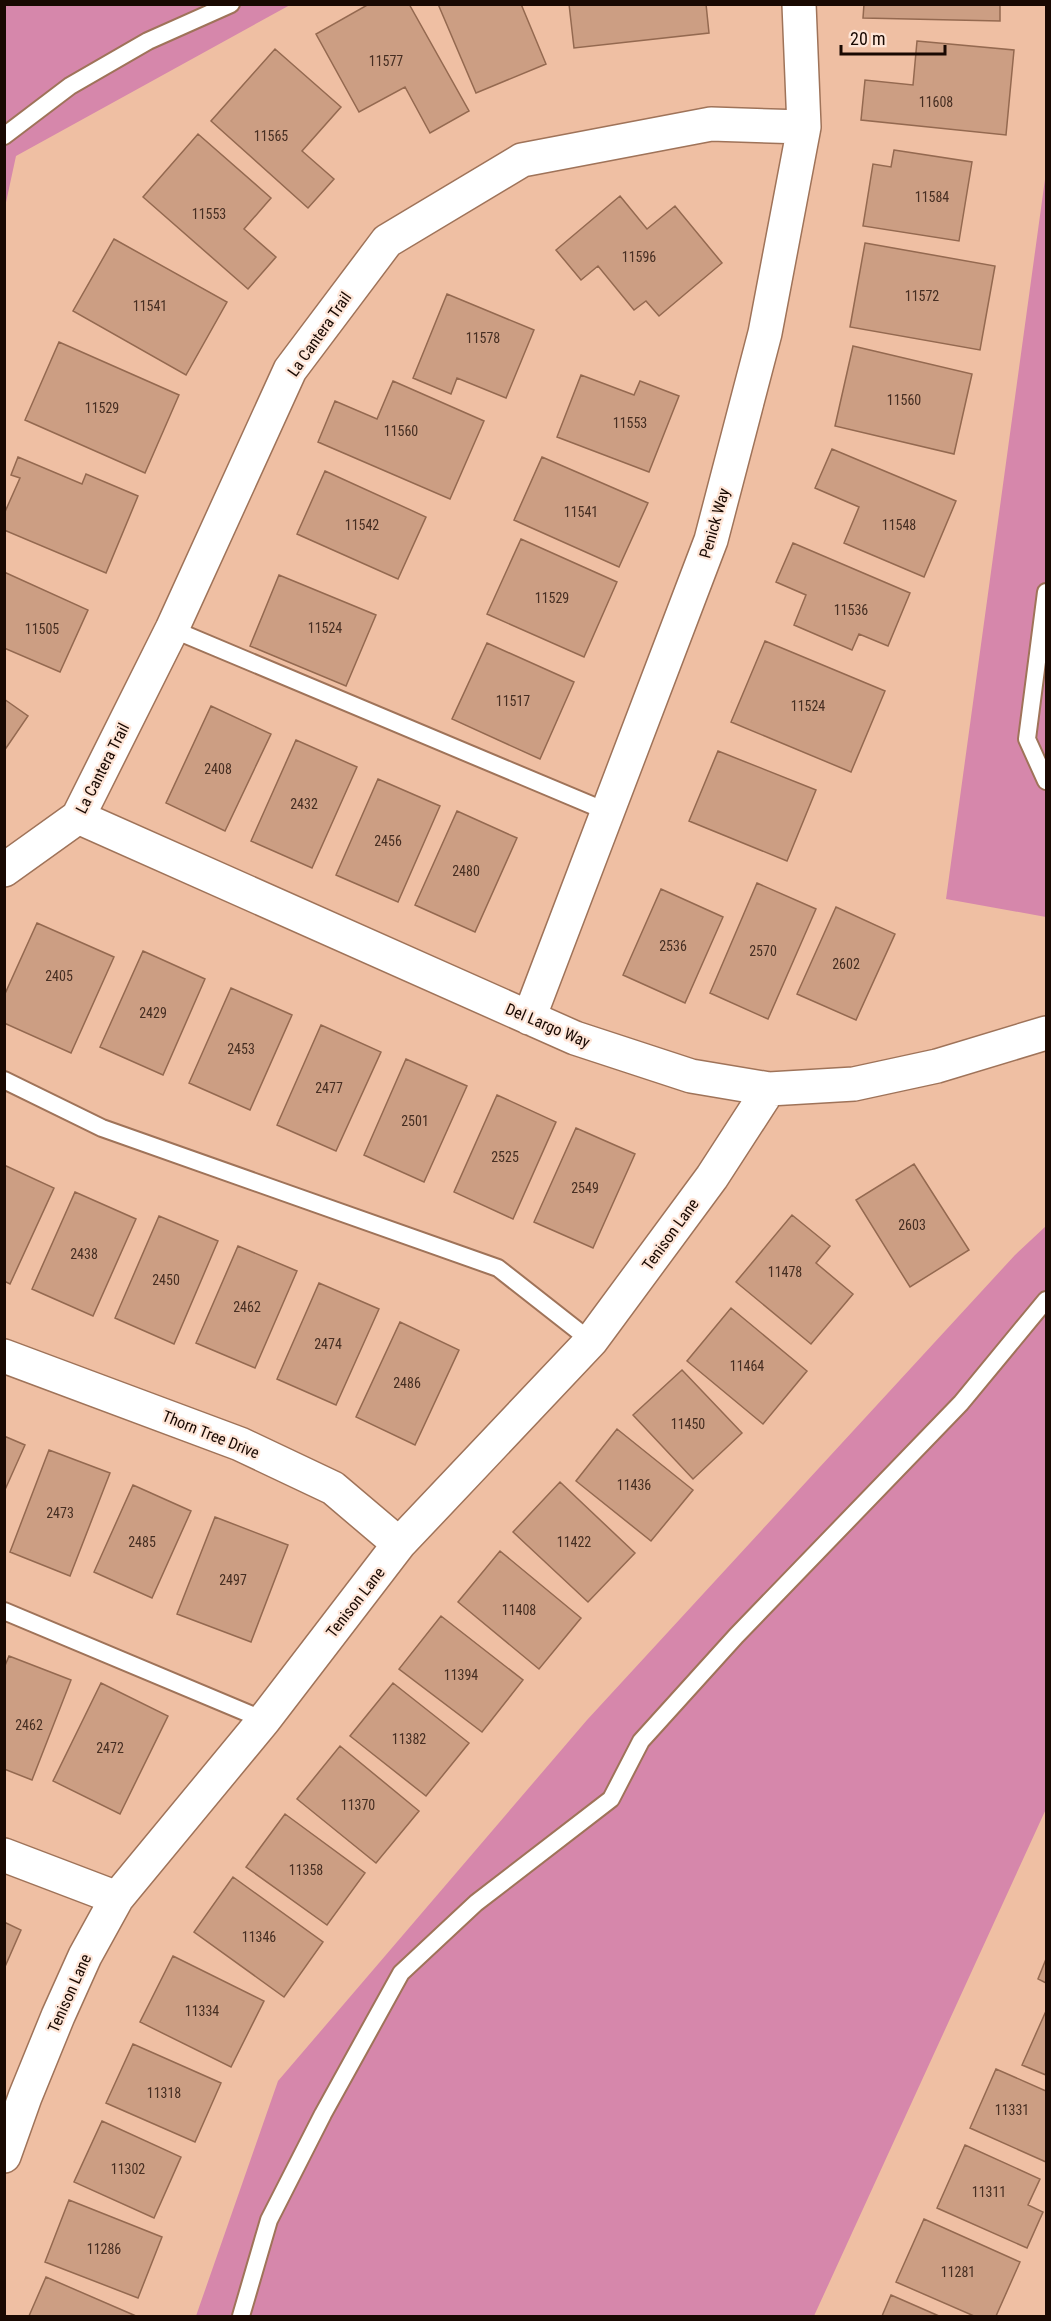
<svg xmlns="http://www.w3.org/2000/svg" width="1051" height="2321" viewBox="0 0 1051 2321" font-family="'Roboto Condensed',sans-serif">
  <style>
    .green { fill: #d687ab }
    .building { fill: #cc9e83; stroke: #946950; stroke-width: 1.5 }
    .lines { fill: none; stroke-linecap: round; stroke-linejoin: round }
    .service-casing { stroke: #9f7359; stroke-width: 20 }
    .minor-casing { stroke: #9f7359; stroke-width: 36 }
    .service { stroke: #fff; stroke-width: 16 }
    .minor { stroke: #fff; stroke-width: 33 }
    .labels { text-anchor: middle; stroke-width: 4.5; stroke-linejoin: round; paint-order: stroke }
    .number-label { font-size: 14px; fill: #462e22 }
    .street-label { font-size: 16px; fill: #190902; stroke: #fee5d7 }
  </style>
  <rect width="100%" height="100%" fill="#efbfa3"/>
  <path class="green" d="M5,5H290L16,156L5,207Z
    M1046,172V917L946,899Z
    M1046,1226V1809L814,2316H196L278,2081L587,1720L1015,1255Z"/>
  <path class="building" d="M369,4H409L469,111L430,133L405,87L359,112L316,34Z
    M438,4H521L546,64L476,93Z
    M569,4H706L709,33L574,48Z
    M864,4H1000V21L863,18Z
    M917,41L1014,50L1006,135L861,120L865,80L913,85Z
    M275,49L341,107L302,151L334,179L308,208L211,121Z
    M198,134L271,198L244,229L276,257L248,289L143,197Z
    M894,150L972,162L959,241L863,226L873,164L891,167Z
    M620,196L647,229L675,206L722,263L659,316L646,301L634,310L598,266L581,280L556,250Z
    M114,239L227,302L186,375L73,311Z
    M865,243L995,266L980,350L850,327Z
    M447,294L534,330L506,398L457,378L451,394L413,378Z
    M59,342L179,395L145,473L25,420Z
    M853,346L972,374L954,454L835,426Z
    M581,375L634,395L640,381L679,396L649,472L557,437Z
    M393,381L484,421L450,499L318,442L335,401L377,419Z
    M832,449L956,501L924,577L844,543L859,507L815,488Z
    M18,457L82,484L86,474L138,496L106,573L4,530V514L20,478L11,475Z
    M542,457L648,503L619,567L514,520Z
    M325,471L426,517L398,579L297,534Z
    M521,539L617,582L584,657L487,614Z
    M793,543L910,593L888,646L859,634L852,650L794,625L806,595L776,582Z
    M4,572L88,610L60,672L4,648Z
    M279,575L376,615L346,686L250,646Z
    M765,641L885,691L851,772L731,722Z
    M487,643L574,682L540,759L452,719Z
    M4,699L28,716L4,751Z
    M211,706L271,734L225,831L166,803Z
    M296,740L357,767L312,868L251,841Z
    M718,751L816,790L787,861L689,821Z
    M378,779L440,806L398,902L336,875Z
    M457,811L517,838L475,932L415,905Z
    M757,883L816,909L768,1019L710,993Z
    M661,889L723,917L685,1003L623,975Z
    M836,907L895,934L856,1020L797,994Z
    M37,923L114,957L71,1053L4,1023V996Z
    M143,951L205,979L163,1075L100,1047Z
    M231,988L292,1015L250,1110L189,1083Z
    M321,1025L381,1052L336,1151L277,1125Z
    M406,1059L467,1086L424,1182L364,1155Z
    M497,1095L556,1122L513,1219L454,1192Z
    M576,1128L635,1154L593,1248L534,1222Z
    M914,1164L969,1250L910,1287L856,1200Z
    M4,1165L54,1188L10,1284L4,1281Z
    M75,1192L136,1219L93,1316L32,1289Z
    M792,1215L830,1246L816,1263L853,1294L811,1344L736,1282Z
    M159,1216L218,1241L174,1344L115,1318Z
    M238,1246L297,1271L255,1368L196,1343Z
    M319,1283L379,1309L336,1405L277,1379Z
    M731,1308L807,1371L763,1424L687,1361Z
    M400,1322L459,1350L415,1445L356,1417Z
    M682,1370L742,1433L693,1479L633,1415Z
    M617,1429L693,1490L651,1541L576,1481Z
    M4,1436L25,1445L4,1492Z
    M49,1450L110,1473L70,1576L10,1552Z
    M560,1482L635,1553L588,1602L513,1532Z
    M133,1485L191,1511L152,1598L94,1572Z
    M215,1517L288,1545L251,1642L177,1614Z
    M500,1551L581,1618L539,1669L458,1602Z
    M441,1616L523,1680L482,1732L399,1669Z
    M9,1656L71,1680L32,1780L4,1769V1668Z
    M101,1683L168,1716L120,1814L53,1781Z
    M393,1683L469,1743L426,1796L350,1736Z
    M340,1746L419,1811L376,1863L297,1799Z
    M285,1814L365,1873L327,1925L246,1867Z
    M233,1877L323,1942L284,1997L194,1932Z
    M4,1922L21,1930L4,1969Z
    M173,1956L264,2001L231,2067L140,2022Z
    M1046,1959V1983L1038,1979Z
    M1046,2011V2075L1022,2065Z
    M133,2044L221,2083L195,2142L106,2103Z
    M996,2069L1046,2091V2162L970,2128Z
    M102,2121L181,2157L154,2218L74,2182Z
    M965,2145L1040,2179L1028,2205L1043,2212L1027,2248L937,2208Z
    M69,2200L162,2237L138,2298L45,2262Z
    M924,2219L1020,2262L996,2316H974L896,2282Z
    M46,2277L136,2316H29Z
    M891,2295L939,2316H882Z"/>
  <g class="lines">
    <defs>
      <path id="service" d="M4,136L70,86L148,41L231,4
        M1046,592L1027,739L1046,781
        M172,629L608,812
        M4,1080L102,1128L498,1268L591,1341
        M4,1611L264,1720
        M241,2316L269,2220L323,2114L401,1973L476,1903L611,1799L641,1741L736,1636L961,1403L1046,1300"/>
      <path id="minor" d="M78,817L575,1038L691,1076L769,1089L854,1084L937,1066L1046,1033
        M4,870L78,817L172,629L290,370L387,241L522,160L711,124L804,127
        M529,1018L711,540L765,333L804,127L799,4
        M4,1356L240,1444L333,1488L399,1544
        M4,1855L117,1898
        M4,2156L25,2097L58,2016L85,1956L117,1898L264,1720L399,1544L591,1341L712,1177L769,1089"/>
    </defs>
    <use href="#service" class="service-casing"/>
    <use href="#minor" class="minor-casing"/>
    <use href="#service" class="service"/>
    <use href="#minor" class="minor"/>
  </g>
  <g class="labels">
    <g class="number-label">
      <text x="386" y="66">11577</text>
      <text x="936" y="107">11608</text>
      <text x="271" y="141">11565</text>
      <text x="932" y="202">11584</text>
      <text x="209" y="219">11553</text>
      <text x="639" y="262">11596</text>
      <text x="922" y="301">11572</text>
      <text x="150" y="311">11541</text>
      <text x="483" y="343">11578</text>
      <text x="904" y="405">11560</text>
      <text x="102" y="413">11529</text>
      <text x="630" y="428">11553</text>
      <text x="401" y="436">11560</text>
      <text x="581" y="517">11541</text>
      <text x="362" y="530">11542</text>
      <text x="899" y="530">11548</text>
      <text x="552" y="603">11529</text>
      <text x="851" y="615">11536</text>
      <text x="325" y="633">11524</text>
      <text x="42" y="634">11505</text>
      <text x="513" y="706">11517</text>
      <text x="808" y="711">11524</text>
      <text x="218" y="774">2408</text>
      <text x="304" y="809">2432</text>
      <text x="388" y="846">2456</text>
      <text x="466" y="876">2480</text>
      <text x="673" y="951">2536</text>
      <text x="763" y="956">2570</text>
      <text x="846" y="969">2602</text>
      <text x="59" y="981">2405</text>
      <text x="153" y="1018">2429</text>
      <text x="241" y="1054">2453</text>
      <text x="329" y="1093">2477</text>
      <text x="415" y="1126">2501</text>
      <text x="505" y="1162">2525</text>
      <text x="585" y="1193">2549</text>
      <text x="912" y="1230">2603</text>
      <text x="84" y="1259">2438</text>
      <text x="785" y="1277">11478</text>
      <text x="166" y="1285">2450</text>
      <text x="247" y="1312">2462</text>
      <text x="328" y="1349">2474</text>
      <text x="747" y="1371">11464</text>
      <text x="407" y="1388">2486</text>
      <text x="688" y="1429">11450</text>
      <text x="634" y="1490">11436</text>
      <text x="60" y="1518">2473</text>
      <text x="142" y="1547">2485</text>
      <text x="574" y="1547">11422</text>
      <text x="233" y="1585">2497</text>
      <text x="519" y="1615">11408</text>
      <text x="461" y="1680">11394</text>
      <text x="29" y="1730">2462</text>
      <text x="409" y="1744">11382</text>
      <text x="110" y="1753">2472</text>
      <text x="358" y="1810">11370</text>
      <text x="306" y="1875">11358</text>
      <text x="259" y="1942">11346</text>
      <text x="202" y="2016">11334</text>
      <text x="164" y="2098">11318</text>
      <text x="1012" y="2115">11331</text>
      <text x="128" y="2174">11302</text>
      <text x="989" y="2197">11311</text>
      <text x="104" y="2254">11286</text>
      <text x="958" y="2277">11281</text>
    </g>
    <g class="street-label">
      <text transform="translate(319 334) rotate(-55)" y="6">La Cantera Trail</text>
      <text transform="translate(714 523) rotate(-74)" y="6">Penick Way</text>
      <text transform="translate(102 768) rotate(-63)" y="6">La Cantera Trail</text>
      <text transform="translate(548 1025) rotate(23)" y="6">Del Largo Way</text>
      <text transform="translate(670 1234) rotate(-54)" y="6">Tenison Lane</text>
      <text transform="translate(211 1434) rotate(22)" y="6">Thorn Tree Drive</text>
      <text transform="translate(355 1602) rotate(-52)" y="6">Tenison Lane</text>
      <text transform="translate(69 1993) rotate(-66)" y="6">Tenison Lane</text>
    </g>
  </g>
  <rect width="1051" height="2321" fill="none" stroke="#190902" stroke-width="12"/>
  <path d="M841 45v9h104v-9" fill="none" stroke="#190902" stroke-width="3"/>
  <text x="850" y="45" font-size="18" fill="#190902" stroke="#fee5d7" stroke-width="4.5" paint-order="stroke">20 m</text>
</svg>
